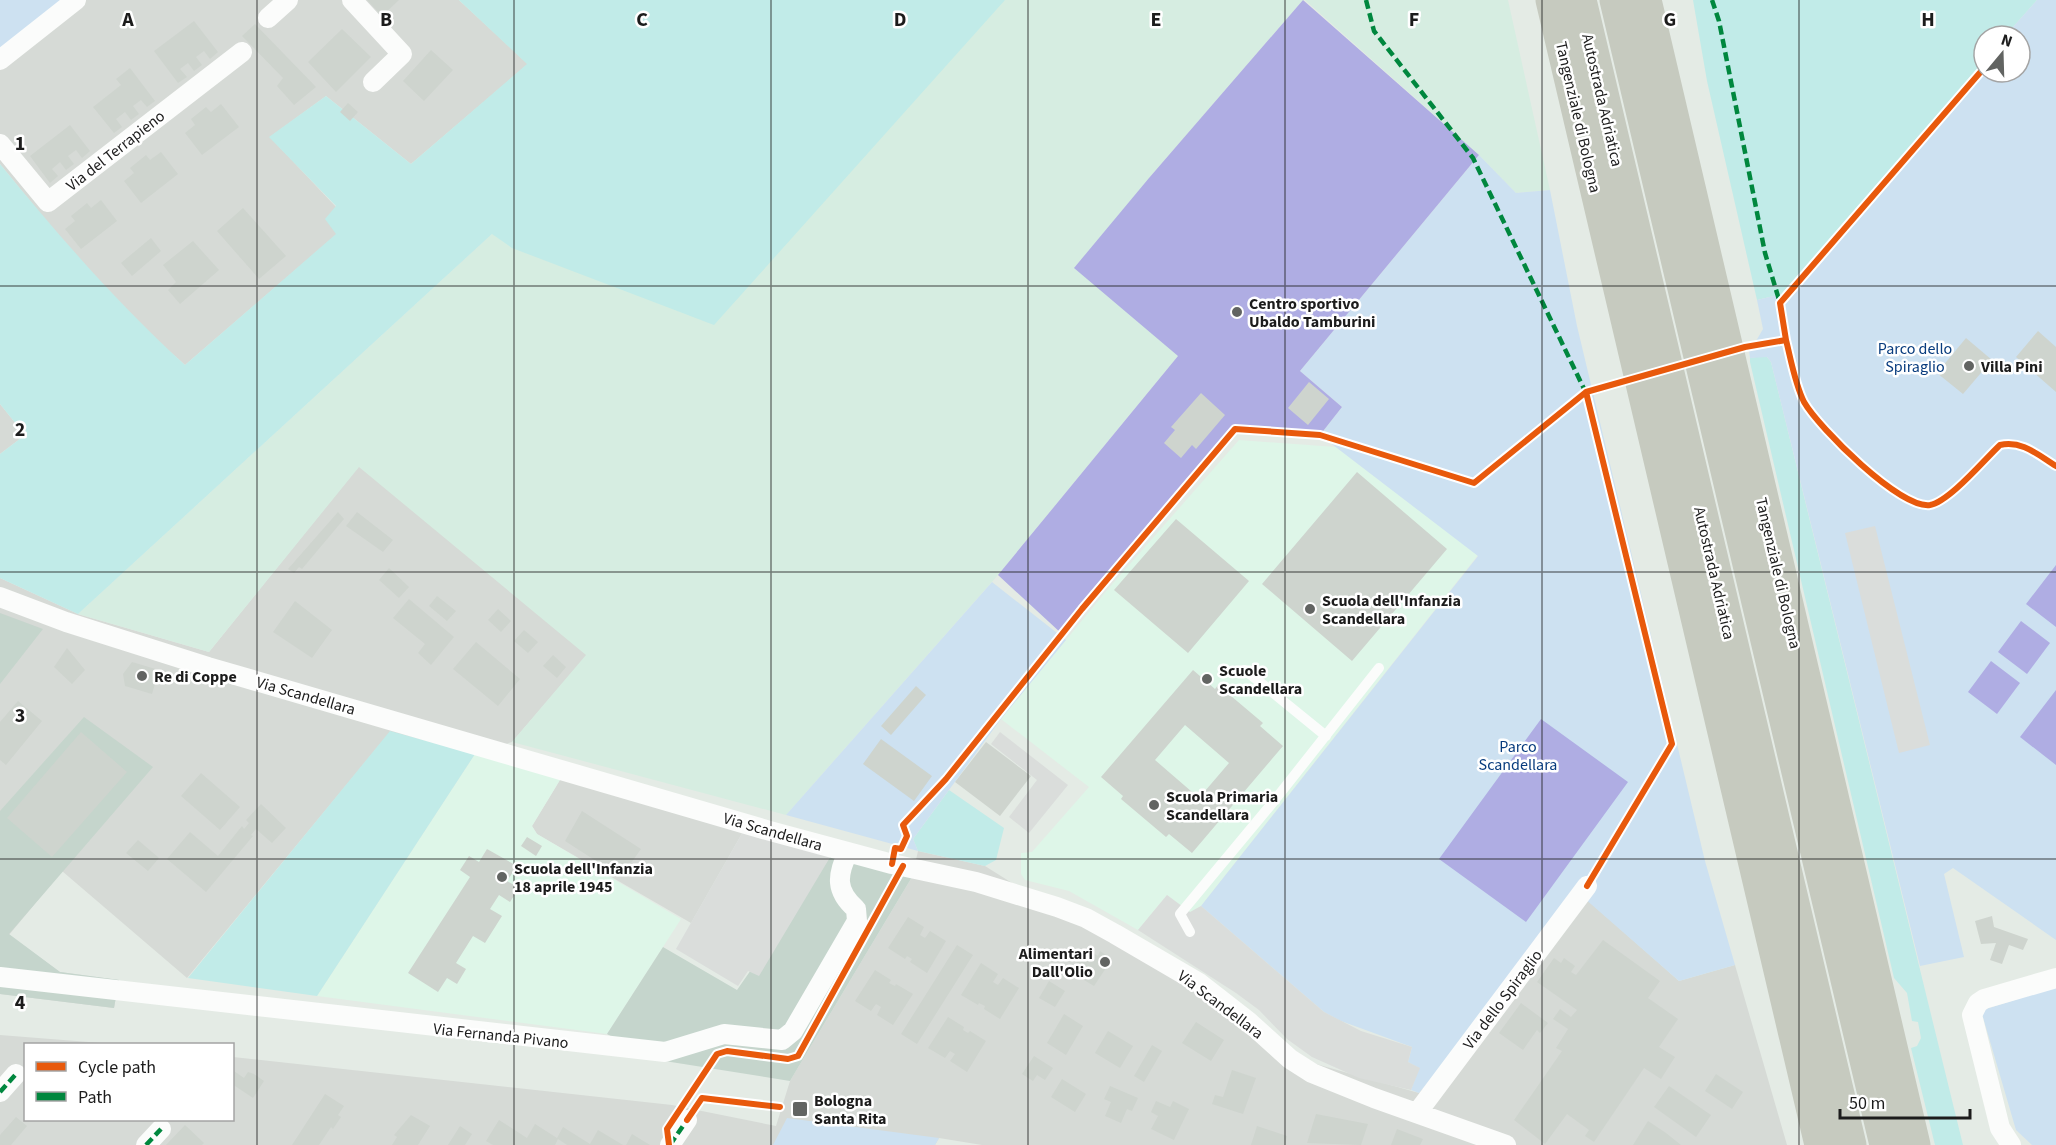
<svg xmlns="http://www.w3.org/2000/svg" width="2056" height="1145" viewBox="0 0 2056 1145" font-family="'Source Sans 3',sans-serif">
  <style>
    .residential { fill: #d6dad6 }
    .education { fill: #def6e8 }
    .construction { fill: #c5d5cc }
    .farmland { fill: #d6ede1 }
    .grass { fill: #c1ebe8 }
    .park { fill: #cde1f1 }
    .pitch { fill: #afade3 }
    .parking { fill: #dadddb }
    .building { fill: #ced4ce; fill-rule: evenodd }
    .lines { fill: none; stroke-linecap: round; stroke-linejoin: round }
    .service { stroke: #fbfcfb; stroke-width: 10 }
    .minor { stroke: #fbfcfb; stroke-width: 20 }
    .motorway { stroke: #c6cabf; stroke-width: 33 }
    .quiet { stroke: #00873e; stroke-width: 4.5; stroke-dasharray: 9 4.5; stroke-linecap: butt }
    .cycleway-casing { stroke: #fff; stroke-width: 10 }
    .cycleway { stroke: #e8590c; stroke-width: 6 }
    .grid { fill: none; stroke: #1c1c1c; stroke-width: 1.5; stroke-opacity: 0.55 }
    .poi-dot { fill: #626462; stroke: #fff; stroke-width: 2 }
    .labels { text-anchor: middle; stroke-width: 5; stroke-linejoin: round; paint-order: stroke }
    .street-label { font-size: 16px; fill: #1c1c1c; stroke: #fff }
    .poi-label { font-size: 16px; font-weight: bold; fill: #1c1c1c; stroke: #fff; text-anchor: start }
    .park-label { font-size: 16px; fill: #073b7d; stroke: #fff }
    .grid-label { font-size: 20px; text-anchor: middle; font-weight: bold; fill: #1c1c1c; stroke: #fff; stroke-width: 5; stroke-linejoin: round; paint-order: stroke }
  </style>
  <rect width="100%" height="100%" fill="#e4ebe5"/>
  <path class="residential" d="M67,0H459L528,64L411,164L326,96L270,137L336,207L337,234L185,365L148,332L69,249L0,164V52Z
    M0,404L25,435L0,454Z
    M359,466L587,655L512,742L475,754L390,732L187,978L62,871L9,935L60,972L119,980L114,1008L0,994V578L78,614L209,652Z
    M563,775L744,830L691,923L537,834L532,826Z
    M918,851L985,866L1063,915L1144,946L1291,1057L1419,1093L1584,897L1679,981L1735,965L1787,1145H982L939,1138L935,1145H0V1035L114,1044H26V1120H232L233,1057L672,1105L776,1126L790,1081L912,877Z"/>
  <path class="education" d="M1239,440L1336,447L1478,555L1201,906L1190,913L1167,895L1138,930L1069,891L1025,880L1021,874V853L1032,852L1089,787L1001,719L1108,589Z
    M475,754L563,775L532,826L537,834L681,919L607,1034L317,996Z"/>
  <path class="construction" d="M0,613L43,629L0,684Z
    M84,717L153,767L9,934L60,972L119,980L114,1008L0,994V811Z
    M832,854L912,877L790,1081L652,1059L607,1034L663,947L737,990Z"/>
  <path class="farmland" d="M459,0H1303L1149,178L1178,356L998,575L786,815L512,742L586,655L359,467L209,652L78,614L492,234L411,164L528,64Z
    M1305,0H1508L1550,190L1516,193L1479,155Z"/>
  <path class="grass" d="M459,0H1005L714,325L512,248L492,234L78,614L0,578V454L25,435L0,404V164C58,235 117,303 185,365L336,234L325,219L336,206L269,137L326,96L411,164L527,64Z
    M1693,0H2037L2005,36H1984V61L1782,294L1757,300L1707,81Z
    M1762,356L1767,357L1771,362L1963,1145H1935L1911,1048L1917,1046L1921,1038L1918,1022L1912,1021L1907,993L1894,978L1750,362V358Z
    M390,731L475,754L317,996L188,978Z
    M949,790L1004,828L996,860L985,866L918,851L913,839Z"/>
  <path class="park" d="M0,0H67L0,52Z
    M2037,0H2056V940L1953,868L1944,874L1964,957L1920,966L1771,362L1767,357L1750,358L1748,342L1756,341L1763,329L1757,300L1782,294L1984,61V72H2020V36H2005Z
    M1479,155L1516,193L1550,190L1577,326L1705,861L1735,965L1679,981L1584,898L1419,1093L1411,1090L1419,1068L1408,1062L1412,1047L1341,1021L1324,1012L1201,906L1478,556L1320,435L1342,407L1300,371Z
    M992,582L1066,640L1001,719L913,839L918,851L786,815Z
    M2056,987V1145H2032L2016,1130L1982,1014L1986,1009Z
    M787,1118L939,1138L935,1145H773Z"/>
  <path class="pitch" d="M1303,0L1479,155L1300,371L1342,407L1320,435L1235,429L1062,634L998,575L1178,356L1074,268L1149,178Z
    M2056,565V627L2026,604Z
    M2021,621L2050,643L2027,674L1998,652Z
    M1991,661L2020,683L1997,714L1968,692Z
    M2056,690V765L2020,737Z
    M1541,719L1628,782L1526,922L1439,859Z"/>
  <path class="parking" d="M1875,526L1930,745L1899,753L1845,533Z
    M1000,732L1068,785L1029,833L1009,817L1037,780L991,744Z
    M744,830L832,854L759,976L748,971L738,986L676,949Z
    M1167,895L1190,912L1201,906L1324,1012L1361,1031L1412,1047L1408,1062L1420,1068L1411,1090L1359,1078L1312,1057L1287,1039L1259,1010L1236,993L1138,930Z"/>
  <path class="building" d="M367,0H399L382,16Z
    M194,21L218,52L210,59L204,51L196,57L202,65L194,71L188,63L180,69L187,77L178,83L154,51Z
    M255,24L316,87L294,105L277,86L283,78L242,36Z
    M342,29L371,57L336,92L308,62Z
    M431,50L453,70L424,101L403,81Z
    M130,68L155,101L147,107L141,100L133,106L139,114L131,120L125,112L116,119L122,127L114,133L93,107L121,85L116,79Z
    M348,103L358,112L350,121L340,112Z
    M221,104L239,127L202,155L185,133L195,125L191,119L206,107L211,112Z
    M70,125L90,151L82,158L76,150L68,156L74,164L66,170L60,162L52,169L58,176L50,183L30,156Z
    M161,152L178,174L141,203L124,181L134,173L130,168L146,155L150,160Z
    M101,200L117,221L81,249L65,229L75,221L71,216L87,203L91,208Z
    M243,208L286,256L259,279L217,231Z
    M151,238L161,251L132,276L121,263Z
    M193,241L219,270L180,304L168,290L176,282L163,265Z
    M2038,331L2056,347V392L2016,357Z
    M1966,338L1992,360L1963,394L1937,373Z
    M1309,382L1329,399L1308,425L1288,408Z
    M1201,393L1225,415L1196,449L1192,445L1181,458L1164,443L1175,430L1171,427Z
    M1357,472L1447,549L1352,661L1262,584Z
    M338,512L344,519L302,569L299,567L294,573L288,569Z
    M357,512L393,540L383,552L346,526Z
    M1176,519L1249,581L1188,653L1114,590Z
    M389,568L409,587L399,598L379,580Z
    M437,596L456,611L447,621L429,606Z
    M409,599L454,637L431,665L418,653L425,644L393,618Z
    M295,601L332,630L312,658L273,632Z
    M498,609L511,621L501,632L488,620Z
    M524,630L538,642L528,653L514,641Z
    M476,642L520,679L498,706L453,669Z
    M67,648L85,670L72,684L54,667Z
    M553,655L566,667L557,678L543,666Z
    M132,662L159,670L152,694L125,686L123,674Z
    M1193,670L1215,689L1218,685L1263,723L1260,726L1283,746L1192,853L1169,834L1166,837L1121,799L1123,796L1101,777ZM1185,725L1229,763L1199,798L1155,760Z
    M916,686L926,695L891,735L881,726Z
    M18,701L42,721L6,765L0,760V722Z
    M81,732L127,772L52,857L7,818Z
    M881,739L932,776L914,801L863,764Z
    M986,742L1031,776L1000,816L955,782Z
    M201,773L240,807L220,830L181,796Z
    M261,804L286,828L272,843L256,829L251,835L253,836L206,892L167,859L190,832L218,856L242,826L244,829L249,823L246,820Z
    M582,811L641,849L621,877L565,841Z
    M527,837L542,846L536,856L521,846Z
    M138,840L159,858L148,871L126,853Z
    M487,849L517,866L507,881L519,888L510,902L499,895L490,909L502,916L485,943L473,936L456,963L466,969L457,984L447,978L438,992L408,973L470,877L460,870L469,856L479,862Z
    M1992,916L1994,927L2028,939L2023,950L2009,945L2002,964L1990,960L1996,943L1981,944L1975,921Z
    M908,917L924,927L920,935L925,938L930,931L946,941L927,973L910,962L912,959L907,956L905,959L888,948Z
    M1603,940L1660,981L1648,998L1678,1019L1659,1047L1675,1057L1661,1079L1644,1068L1594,1142L1585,1136L1589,1130L1567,1114L1545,1144L1514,1120L1562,1051L1556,1048L1568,1029L1553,1019L1560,1009L1571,1017L1577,1010L1537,982L1554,958L1561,963L1564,958L1575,966L1571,972L1576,975Z
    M957,945L973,955L917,1044L901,1034Z
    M1086,948L1098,956L1100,951L1112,959L1094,986L1079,977L1082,972L1074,967Z
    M981,963L998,974L993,982L998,985L1003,978L1019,988L1000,1019L984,1009L985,1006L979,1003L978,1005L961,995Z
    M875,970L891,980L889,983L895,986L896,984L913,994L893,1025L877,1015L881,1007L876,1004L871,1011L855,1001Z
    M1049,981L1065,991L1055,1007L1039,998Z
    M1521,1003L1548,1023L1540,1033L1537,1030L1523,1050L1499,1033Z
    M1064,1014L1083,1026L1066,1055L1047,1043Z
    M948,1017L964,1027L963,1030L968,1033L970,1031L986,1041L967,1072L950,1061L955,1054L950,1051L945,1058L928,1048Z
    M1196,1022L1224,1040L1211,1061L1182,1043Z
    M1108,1031L1133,1046L1120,1068L1095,1053Z
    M1152,1045L1162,1051L1144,1082L1134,1076Z
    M1034,1056L1053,1068L1045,1080L1037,1075L1033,1081L1022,1074Z
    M1232,1070L1256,1078L1243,1114L1212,1104L1215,1095L1223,1097Z
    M234,1071L244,1078L248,1072L254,1074L264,1081L253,1098L232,1084Z
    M1716,1074L1743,1092L1732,1109L1705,1091Z
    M1062,1079L1086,1094L1075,1112L1051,1097Z
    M1110,1086L1138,1098L1132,1111L1127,1109L1121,1123L1105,1116L1111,1102L1104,1099Z
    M1669,1086L1711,1115L1696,1137L1654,1107Z
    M325,1094L344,1106L338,1115L341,1117L333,1129L331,1127L319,1145H292Z
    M1156,1101L1170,1107L1173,1101L1189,1109L1174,1140L1151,1129L1158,1116L1151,1112Z
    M1316,1114L1368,1124L1361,1145L1307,1143Z
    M411,1115L430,1126L418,1145H392L397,1137L394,1135Z
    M16,1117L27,1126L11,1145H0V1135Z
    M499,1120L527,1138L535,1124L557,1138L563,1127L590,1144L598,1130L623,1145H567L558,1139L555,1145H493L486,1141Z
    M1648,1121L1666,1133L1681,1145H1633Z
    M185,1125L204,1143L202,1145H166Z
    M460,1126L472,1134L465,1145H448Z
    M1257,1126L1287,1136L1285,1145H1251Z
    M1397,1129L1423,1139L1420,1145H1391Z
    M632,1134L650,1145H626Z"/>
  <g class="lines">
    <path class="service" d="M1245,670L1326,736
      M1190,932L1180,914L1274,801L1379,668"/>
    <path class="minor" d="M352,0L402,54L373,82
      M268,18L288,0
      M0,60L76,0
      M0,144L48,202L242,52
      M0,597L66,622L208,667L770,831L892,864L976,882L1057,907L1086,918L1115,934L1199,983L1249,1022L1290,1059L1312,1073L1374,1098L1506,1145
      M0,977L665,1052L724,1034L782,1040L793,1031L857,921L856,909C835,891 837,875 848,852
      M0,1092L16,1074
      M1417,1113L1587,886
      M146,1145L161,1129
      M670,1145L687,1120
      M2011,1145L2000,1128L1972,1015L1978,1003L1984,999L2056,978"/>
    <path class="motorway" d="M1552,0L1821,1145
      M1580,0L1850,1145
      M1616,0L1886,1145
      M1645,0L1914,1145"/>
    <path class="quiet" d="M1366,0L1374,31L1473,158L1587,395
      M1712,0L1719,21L1765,253L1780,303
      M0,1092L16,1074
      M146,1145L161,1129
      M670,1145L687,1120"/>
    <defs>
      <path id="cycleway" d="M1786,340L1780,303L1984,68
        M1586,392L1672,744L1587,886
        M892,864L895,848L901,849L907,836L903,825L946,779L1082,609L1235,429L1320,435L1474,483L1586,392L1745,347L1786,340C1791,360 1795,384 1804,402C1819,428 1900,509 1930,505C1949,502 1985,459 2000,445C2022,440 2038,455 2056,466
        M687,1120L702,1098L780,1107
        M669,1145L667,1129L717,1054L727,1051L788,1059L798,1056L903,866"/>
    </defs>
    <use href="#cycleway" class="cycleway-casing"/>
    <use href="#cycleway" class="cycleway"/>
  </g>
  <path class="grid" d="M257,0V1145M514,0V1145M771,0V1145M1028,0V1145M1285,0V1145M1542,0V1145M1799,0V1145M0,286H2056M0,572H2056M0,859H2056"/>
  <g class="poi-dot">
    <circle cx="1237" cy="312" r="6"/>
    <circle cx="1969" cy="366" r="6"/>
    <circle cx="1310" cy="609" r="6"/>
    <circle cx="142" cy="676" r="6"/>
    <circle cx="1207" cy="679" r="6"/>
    <circle cx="1154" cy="805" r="6"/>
    <circle cx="502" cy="877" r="6"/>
    <circle cx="1105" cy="962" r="6"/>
    <rect x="792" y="1101" width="16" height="16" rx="3"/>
  </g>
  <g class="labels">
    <g class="street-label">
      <text transform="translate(1603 100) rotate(77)" y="6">Autostrada Adriatica</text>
      <text transform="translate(1579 117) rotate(77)" y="6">Tangenziale di Bologna</text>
      <text transform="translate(115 150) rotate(-38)" y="6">Via del Terrapieno</text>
      <text transform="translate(1715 573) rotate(77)" y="6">Autostrada Adriatica</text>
      <text transform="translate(1779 573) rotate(77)" y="6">Tangenziale di Bologna</text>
      <text transform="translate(306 695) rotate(16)" y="6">Via Scandellara</text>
      <text transform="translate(773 831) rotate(16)" y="6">Via Scandellara</text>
      <text transform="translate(1502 999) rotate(-53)" y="6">Via dello Spiraglio</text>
      <text transform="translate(1221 1004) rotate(37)" y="6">Via Scandellara</text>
      <text transform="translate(501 1035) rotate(6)" y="6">Via Fernanda Pivano</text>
    </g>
    <g class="poi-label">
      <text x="1249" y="309">Centro sportivo<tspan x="1249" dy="18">Ubaldo Tamburini</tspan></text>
      <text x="1981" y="372">Villa Pini</text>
      <text x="1322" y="606">Scuola dell'Infanzia<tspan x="1322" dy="18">Scandellara</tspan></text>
      <text x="1219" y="676">Scuole<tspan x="1219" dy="18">Scandellara</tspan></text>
      <text x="154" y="682">Re di Coppe</text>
      <text x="1166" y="802">Scuola Primaria<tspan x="1166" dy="18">Scandellara</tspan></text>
      <text x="514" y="874">Scuola dell'Infanzia<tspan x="514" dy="18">18 aprile 1945</tspan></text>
      <text x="1093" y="959" text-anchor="end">Alimentari<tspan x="1093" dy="18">Dall'Olio</tspan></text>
      <text x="814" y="1106">Bologna<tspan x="814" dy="18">Santa Rita</tspan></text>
    </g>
    <g class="park-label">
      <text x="1915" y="354">Parco dello<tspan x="1915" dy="18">Spiraglio</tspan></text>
      <text x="1518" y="752">Parco<tspan x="1518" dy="18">Scandellara</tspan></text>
    </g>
  </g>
  <g class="grid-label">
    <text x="128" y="26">A</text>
    <text x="386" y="26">B</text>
    <text x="642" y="26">C</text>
    <text x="900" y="26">D</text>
    <text x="1156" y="26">E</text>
    <text x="1414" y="26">F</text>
    <text x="1670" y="26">G</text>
    <text x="1928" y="26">H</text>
    <text x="20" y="150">1</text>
    <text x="20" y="436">2</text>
    <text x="20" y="722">3</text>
    <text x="20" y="1009">4</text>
  </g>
  <rect x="24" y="1043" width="210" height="78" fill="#ffffff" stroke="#a4a4a4" stroke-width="1.5"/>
  <rect x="36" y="1062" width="30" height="9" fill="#e8590c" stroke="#a4a4a4" stroke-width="1.5"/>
  <text x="78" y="1073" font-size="18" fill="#1c1c1c">Cycle path</text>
  <rect x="36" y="1092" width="30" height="9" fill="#00873e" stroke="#a4a4a4" stroke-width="1.5"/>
  <text x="78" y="1103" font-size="18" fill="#1c1c1c">Path</text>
  <g transform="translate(2002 54) rotate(19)"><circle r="28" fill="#ffffff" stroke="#a4a4a4" stroke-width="1.5"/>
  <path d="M0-4.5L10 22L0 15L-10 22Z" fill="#626462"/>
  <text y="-9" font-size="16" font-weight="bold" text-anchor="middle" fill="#1c1c1c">N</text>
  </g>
  <path d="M1840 1109v9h130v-9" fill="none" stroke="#1c1c1c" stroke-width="3"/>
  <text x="1849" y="1109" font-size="18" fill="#1c1c1c" stroke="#ffffff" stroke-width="4.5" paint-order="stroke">50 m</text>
</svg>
